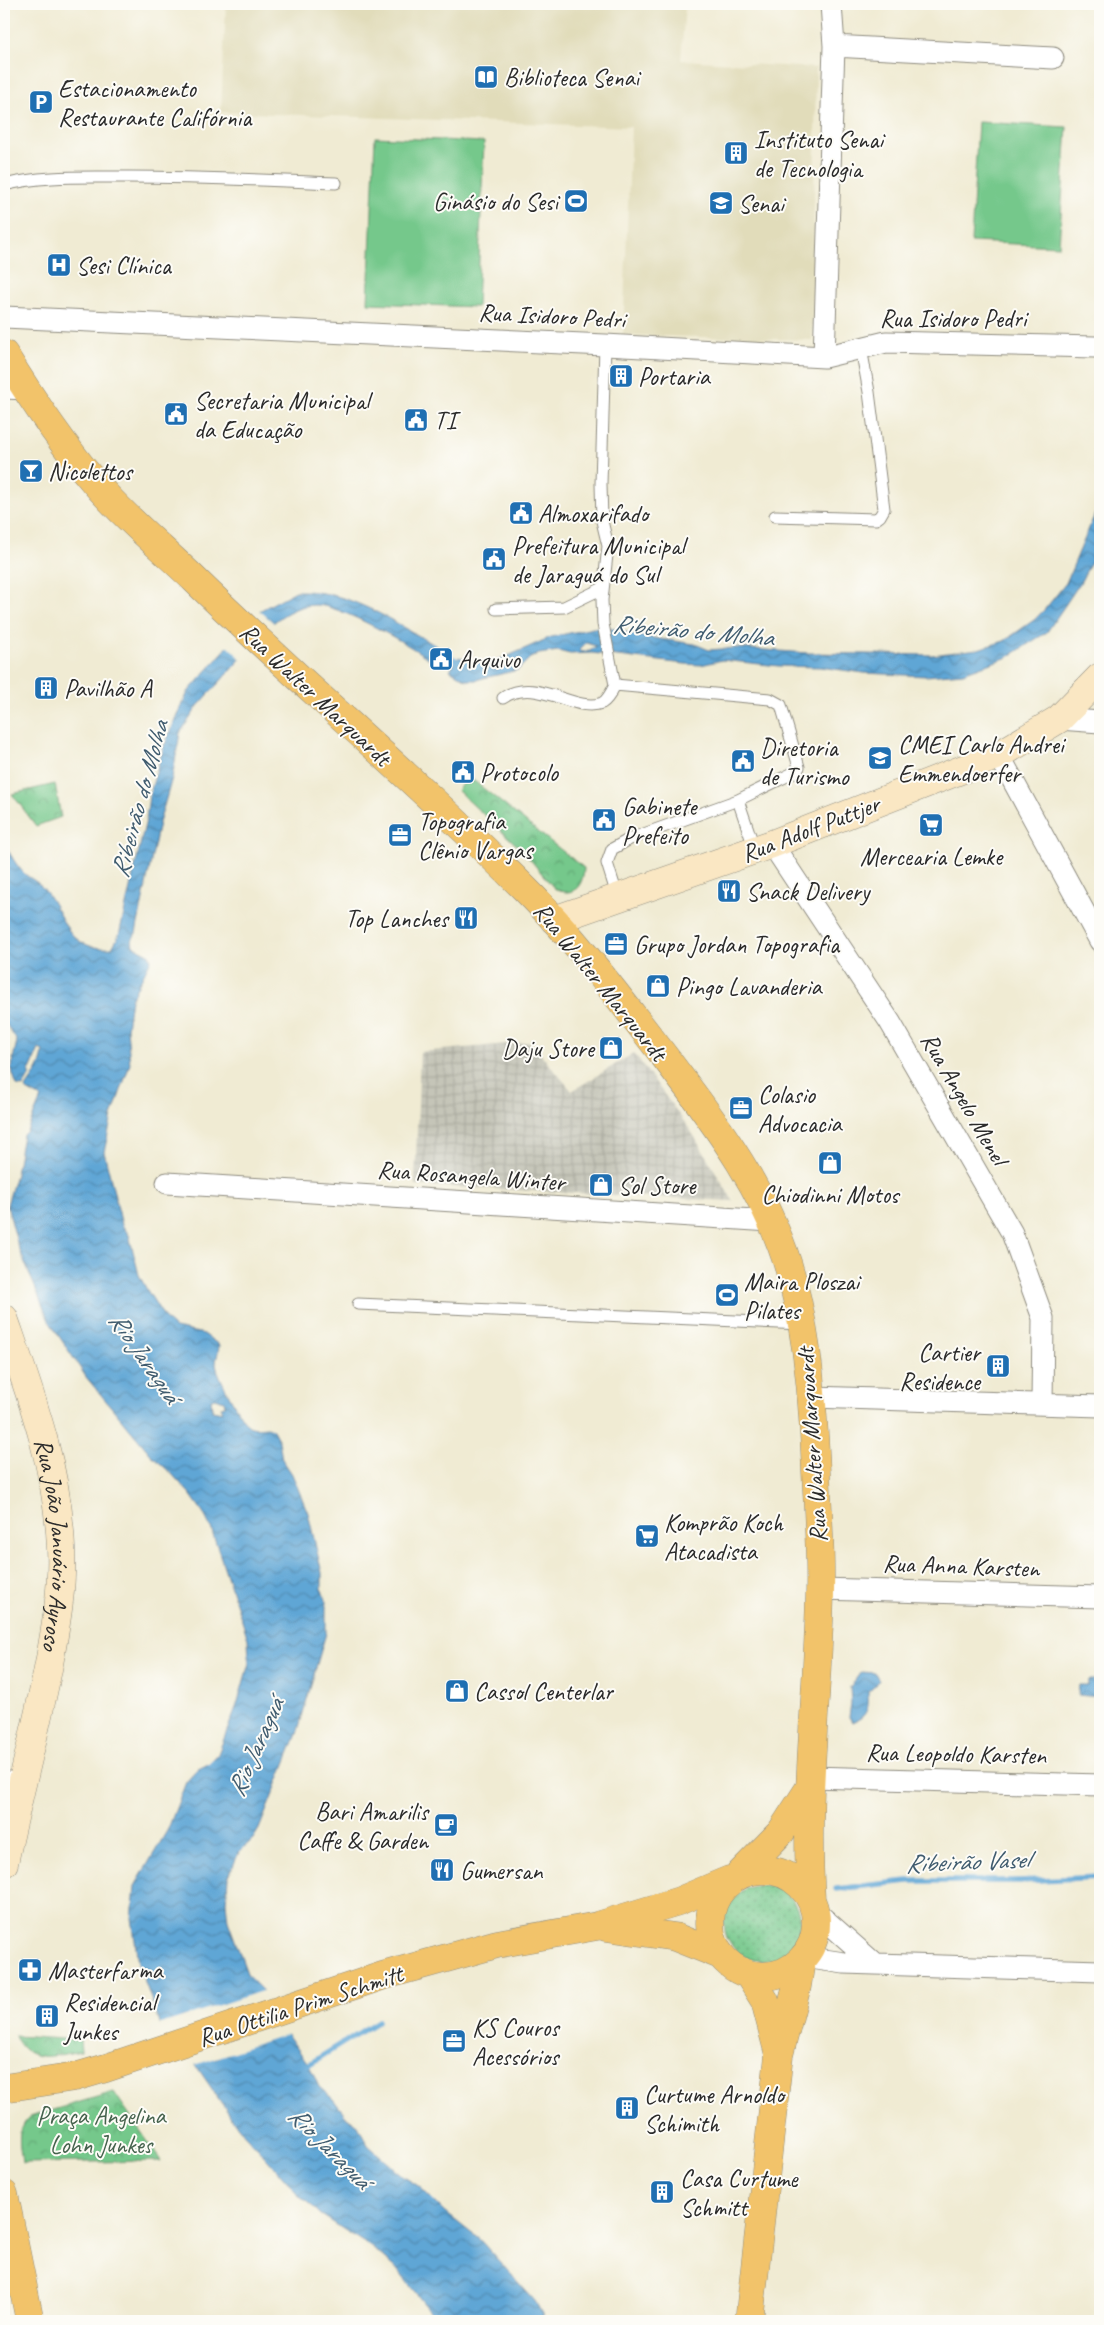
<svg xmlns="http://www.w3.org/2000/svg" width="1104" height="2325" viewBox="0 0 1104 2325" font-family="Caveat,sans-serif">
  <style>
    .built { fill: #e1dcba }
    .industrial { fill: url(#industrial-grid) }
    .grass { fill: url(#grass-dots); stroke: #507a5b }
    .park { fill: url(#park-crowns); stroke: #507a5b }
    .pitch { fill: #75c88b; stroke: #507a5b }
    .water { fill: url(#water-waves); stroke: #456880; fill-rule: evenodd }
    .pier { fill: #f0ebd3 }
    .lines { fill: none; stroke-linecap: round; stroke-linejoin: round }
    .stream { stroke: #5fa6d5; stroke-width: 5.5 }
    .lane-casing { stroke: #8e8b7f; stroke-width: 13 }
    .street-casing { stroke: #8e8b7f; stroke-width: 23 }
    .secondary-casing { stroke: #8e8b7f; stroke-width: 29 }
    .primary-casing { stroke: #8e8b7f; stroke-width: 29 }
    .lane { stroke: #fff; stroke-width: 11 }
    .street { stroke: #fff; stroke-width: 21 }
    .secondary { stroke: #fae7c3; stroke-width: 28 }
    .primary { stroke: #f2c36a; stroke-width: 28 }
    .labels { text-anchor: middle; stroke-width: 4; stroke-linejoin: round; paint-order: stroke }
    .poi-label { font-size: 25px; fill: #2b2b2b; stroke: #fdfcf7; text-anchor: start }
    .street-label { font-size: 25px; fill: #2b2b2b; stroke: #fdfcf7 }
    .park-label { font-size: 25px; fill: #45624d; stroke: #fdfcf7 }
    .water-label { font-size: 26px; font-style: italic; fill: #405c6f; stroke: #fdfcf7 }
  </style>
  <defs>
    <pattern id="industrial-grid" width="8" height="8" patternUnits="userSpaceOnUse" patternTransform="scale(1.25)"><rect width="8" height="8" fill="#c5c5b8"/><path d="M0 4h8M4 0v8" fill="none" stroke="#a9a99e"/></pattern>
    <pattern id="grass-dots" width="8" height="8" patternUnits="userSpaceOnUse" patternTransform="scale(1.25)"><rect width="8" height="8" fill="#75c88b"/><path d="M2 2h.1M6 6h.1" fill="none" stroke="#60a372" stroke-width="1.8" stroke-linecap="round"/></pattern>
    <pattern id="park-crowns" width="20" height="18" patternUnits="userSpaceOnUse" patternTransform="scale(1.25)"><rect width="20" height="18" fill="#75c88b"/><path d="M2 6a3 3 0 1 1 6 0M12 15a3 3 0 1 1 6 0" fill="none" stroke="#60a372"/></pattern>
    <pattern id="water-waves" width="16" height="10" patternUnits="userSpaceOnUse" patternTransform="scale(1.25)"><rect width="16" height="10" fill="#5fa6d5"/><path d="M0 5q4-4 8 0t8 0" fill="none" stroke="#4f87ad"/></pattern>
  </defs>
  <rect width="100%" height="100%" fill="#fdfcf7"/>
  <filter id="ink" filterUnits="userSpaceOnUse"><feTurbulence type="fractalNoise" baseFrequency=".02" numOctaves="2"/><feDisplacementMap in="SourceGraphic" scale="10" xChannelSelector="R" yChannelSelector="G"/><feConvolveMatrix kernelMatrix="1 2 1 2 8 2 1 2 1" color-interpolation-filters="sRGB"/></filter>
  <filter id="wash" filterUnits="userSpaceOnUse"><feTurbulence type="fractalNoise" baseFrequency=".0096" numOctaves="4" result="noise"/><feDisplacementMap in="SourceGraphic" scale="20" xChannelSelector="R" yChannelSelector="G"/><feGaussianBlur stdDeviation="1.12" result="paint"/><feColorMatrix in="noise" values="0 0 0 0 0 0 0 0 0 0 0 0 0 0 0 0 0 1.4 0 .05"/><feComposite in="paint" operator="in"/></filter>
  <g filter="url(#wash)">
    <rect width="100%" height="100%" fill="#f0ebd3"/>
    <path class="built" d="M226,4H685L681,60L816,68L812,340L623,335L631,127L221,112Z"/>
    <path class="industrial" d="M530,1042L572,1091L634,1053L691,1131L733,1201L415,1185L420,1052Z"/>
    <path class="grass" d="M724 1923a38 38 0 1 1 76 0a38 38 0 1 1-76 0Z"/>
    <path class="park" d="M469,777L584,868C583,886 574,899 554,888L523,851L457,790Z
      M55,784L61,817L36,826L12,794Z
      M15,2036L80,2040L81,2051C55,2055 29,2066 15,2036Z
      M114,2092L161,2161L22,2163C20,2146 15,2129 29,2117Z"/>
    <path class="pitch" d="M978,122L1067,127L1059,246L971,242Z
      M375,137L484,142L477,307L368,303Z"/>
    <path class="water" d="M1100,502V545L1080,583L1047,632L1008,657L963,673L926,676L864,673L820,667L779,666L722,660L701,665L685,664L592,653L570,654L558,651L539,654L530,658L518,670L475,680H467L450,670L459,657L483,664L506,657L551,637L593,628L615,629L639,636L695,644L709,650L735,648L808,653L932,655L978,649L1004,641L1034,620L1045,609L1066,583ZM586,643L596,646L590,651L581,652L579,650Z
      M296,591C349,589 395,623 440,648L431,660C411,646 339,604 315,605C299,605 285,613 273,623L198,706L180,733L172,778L159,823L136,933L132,940L133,946L149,954L151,960L131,999L127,1028L130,1064L112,1116L104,1152L122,1225L129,1235L139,1275L147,1290L166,1320L175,1328L204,1334L219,1345C219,1351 216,1358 216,1364C216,1373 242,1422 249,1426C254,1429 263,1427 268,1427L273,1430L279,1441L282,1459L292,1474L308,1513L322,1573V1590L326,1602V1633L297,1734L259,1829L253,1839L239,1852L228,1878L226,1902L228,1921L248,1976L262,1990L287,2034L309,2065L319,2087L333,2099L347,2117L357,2124L368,2145L404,2177L420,2187L446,2213L480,2240L535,2301L546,2321H438L395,2267L372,2248L320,2214L307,2201L299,2197L287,2181L238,2127L195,2064L162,2029L138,1963L132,1918L135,1886L168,1829L186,1782L199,1768L208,1764L218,1754L237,1705L249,1663L248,1639L211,1528L203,1512L190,1494L171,1473L153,1457L86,1377L49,1321L18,1246L7,1205L16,1174L23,1135L27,1131L41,1098L25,1089C33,1077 42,1066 43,1051L39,1049L29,1072V1077L23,1087L17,1086L11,1068L17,1041L4,1021V843C11,855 16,866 26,875C31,879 38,882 42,887C66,915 64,951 112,948L119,935L146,820L149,796L164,746L188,692L259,611ZM216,1398L224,1401L225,1406L221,1407L222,1412L212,1410L211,1399Z
      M861,1672L875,1673L879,1680L876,1685L868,1692C869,1707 868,1717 852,1722L849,1717L851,1703L850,1687Z
      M1088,1680H1099L1098,1697L1078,1695L1079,1685H1087Z"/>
    <path class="pier" d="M258,609L275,624L242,660L226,644Z
      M265,1990L290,2033L192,2066L175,2049L158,2025Z"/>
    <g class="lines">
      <path class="stream" d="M431,646L462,664
        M836,1889L908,1881H1020L1100,1877
        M303,2068L378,2021"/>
    </g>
  </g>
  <g filter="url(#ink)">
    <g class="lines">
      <defs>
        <path id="lane" d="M4,185C38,176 76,177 110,177C186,176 261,180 336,183
          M605,345L601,484L602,521L608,546L602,600L603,624L615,685L770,699L781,705L799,767L797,771L738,800L755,850
          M775,516L876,519L880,516L884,509L869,392L861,348
          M496,609L564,607L603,588
          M503,698C536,675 575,714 602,703C608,700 612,691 615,685
          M618,898L607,863L612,849L630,839L738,800
          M358,1304L802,1324
          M4,1776L23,1780"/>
        <path id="street" d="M834,46L1053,58
          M4,317L605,345L824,357L886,342L1095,347
          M824,357L834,46L831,4
          M4,388L26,389
          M1059,719L1100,722
          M999,755L1100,941
          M772,844L890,1022L1012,1233L1043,1318L1042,1404
          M167,1183L771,1221
          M812,1397L1100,1406
          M821,1589L1100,1597
          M811,1777L1100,1785
          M814,1910L875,1964
          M804,1957L844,1963L1100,1971"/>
        <g id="secondary">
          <path d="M554,920L772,844L999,755L1059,719L1100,677"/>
          <path id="s1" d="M4,1318C30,1393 58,1468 61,1548C63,1587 56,1625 49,1664C36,1731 18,1796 4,1863"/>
        </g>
        <path id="primary" d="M4,354C31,398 62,444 95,483C125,518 162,548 195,580C306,688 425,788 534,898C579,944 618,997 658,1048C712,1119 769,1191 792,1279C809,1342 813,1407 816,1472C818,1512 821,1553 820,1593C818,1695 804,1797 811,1899
          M710 1923a53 53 0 1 1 106 0a53 53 0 1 1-106 0Z
          M741,1873L781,1832L809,1789
          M606,1927L675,1937L720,1955
          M750,1977L765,2001L778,2051
          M4,2088L75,2077L106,2068L382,1976L497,1944L597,1926L679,1901L729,1880
          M4,2194L30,2321
          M749,2321L779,2055L797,1986L801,1961"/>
      </defs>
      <use href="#lane" class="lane-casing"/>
      <use href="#street" class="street-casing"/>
      <use href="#secondary" class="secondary-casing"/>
      <use href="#primary" class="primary-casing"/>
      <use href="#lane" class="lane"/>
      <use href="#street" class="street"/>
      <use href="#secondary" class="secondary"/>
      <use href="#primary" class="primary"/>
    </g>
  </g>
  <defs>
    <symbol id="library-square" viewBox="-11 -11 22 22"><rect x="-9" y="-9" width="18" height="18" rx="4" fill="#1f6fb2" stroke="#fdfcf7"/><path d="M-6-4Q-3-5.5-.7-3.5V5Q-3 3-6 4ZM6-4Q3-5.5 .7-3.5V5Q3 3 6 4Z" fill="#fff"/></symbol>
    <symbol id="parking-square" viewBox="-11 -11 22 22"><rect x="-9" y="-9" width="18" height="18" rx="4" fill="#1f6fb2" stroke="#fdfcf7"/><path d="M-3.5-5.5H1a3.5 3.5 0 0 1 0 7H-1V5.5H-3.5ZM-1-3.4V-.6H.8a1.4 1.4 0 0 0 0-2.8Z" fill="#fff"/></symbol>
    <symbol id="building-square" viewBox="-11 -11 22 22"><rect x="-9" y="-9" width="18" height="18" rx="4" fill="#1f6fb2" stroke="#fdfcf7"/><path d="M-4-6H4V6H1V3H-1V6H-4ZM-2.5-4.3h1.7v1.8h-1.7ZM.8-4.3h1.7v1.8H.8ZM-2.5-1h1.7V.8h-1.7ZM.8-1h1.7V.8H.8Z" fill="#fff"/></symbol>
    <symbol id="stadium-square" viewBox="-11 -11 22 22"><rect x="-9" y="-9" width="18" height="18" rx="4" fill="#1f6fb2" stroke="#fdfcf7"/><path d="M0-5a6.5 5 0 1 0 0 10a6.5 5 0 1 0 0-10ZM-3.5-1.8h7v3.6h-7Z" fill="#fff"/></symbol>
    <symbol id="university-square" viewBox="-11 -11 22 22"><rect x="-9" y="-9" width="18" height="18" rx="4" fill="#1f6fb2" stroke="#fdfcf7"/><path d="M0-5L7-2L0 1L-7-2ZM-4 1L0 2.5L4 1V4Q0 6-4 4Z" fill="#fff"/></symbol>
    <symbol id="hospital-square" viewBox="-11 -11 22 22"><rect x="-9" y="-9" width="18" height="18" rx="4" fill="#1f6fb2" stroke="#fdfcf7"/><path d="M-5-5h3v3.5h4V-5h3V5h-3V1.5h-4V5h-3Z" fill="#fff"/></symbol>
    <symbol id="civic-square" viewBox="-11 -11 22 22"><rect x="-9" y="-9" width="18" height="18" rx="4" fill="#1f6fb2" stroke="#fdfcf7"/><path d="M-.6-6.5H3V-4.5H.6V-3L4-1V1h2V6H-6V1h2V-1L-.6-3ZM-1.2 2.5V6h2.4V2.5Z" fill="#fff"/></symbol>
    <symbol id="bar-square" viewBox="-11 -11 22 22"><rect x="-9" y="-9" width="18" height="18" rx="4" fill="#1f6fb2" stroke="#fdfcf7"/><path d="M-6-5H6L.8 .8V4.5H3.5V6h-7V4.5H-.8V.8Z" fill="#fff"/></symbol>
    <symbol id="school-square" viewBox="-11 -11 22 22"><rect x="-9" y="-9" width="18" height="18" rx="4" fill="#1f6fb2" stroke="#fdfcf7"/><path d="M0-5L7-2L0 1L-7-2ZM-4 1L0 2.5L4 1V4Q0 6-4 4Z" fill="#fff"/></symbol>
    <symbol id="supermarket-square" viewBox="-11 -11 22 22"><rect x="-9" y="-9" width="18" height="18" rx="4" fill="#1f6fb2" stroke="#fdfcf7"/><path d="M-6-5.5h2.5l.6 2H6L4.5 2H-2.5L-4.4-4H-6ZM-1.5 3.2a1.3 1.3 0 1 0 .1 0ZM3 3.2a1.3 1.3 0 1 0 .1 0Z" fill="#fff"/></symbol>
    <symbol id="office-square" viewBox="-11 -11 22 22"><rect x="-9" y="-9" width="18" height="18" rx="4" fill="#1f6fb2" stroke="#fdfcf7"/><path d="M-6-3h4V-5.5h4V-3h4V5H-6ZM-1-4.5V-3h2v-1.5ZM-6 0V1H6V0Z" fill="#fff"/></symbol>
    <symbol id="restaurant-square" viewBox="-11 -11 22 22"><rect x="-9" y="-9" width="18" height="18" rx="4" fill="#1f6fb2" stroke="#fdfcf7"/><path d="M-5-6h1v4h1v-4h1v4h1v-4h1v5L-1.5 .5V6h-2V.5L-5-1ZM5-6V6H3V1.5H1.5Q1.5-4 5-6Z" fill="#fff"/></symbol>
    <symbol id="shop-square" viewBox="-11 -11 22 22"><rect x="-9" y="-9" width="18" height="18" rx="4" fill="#1f6fb2" stroke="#fdfcf7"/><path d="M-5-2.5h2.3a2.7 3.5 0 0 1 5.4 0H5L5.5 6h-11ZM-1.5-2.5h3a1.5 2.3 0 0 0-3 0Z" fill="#fff"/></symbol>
    <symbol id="cafe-square" viewBox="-11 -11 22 22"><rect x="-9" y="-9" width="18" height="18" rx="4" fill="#1f6fb2" stroke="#fdfcf7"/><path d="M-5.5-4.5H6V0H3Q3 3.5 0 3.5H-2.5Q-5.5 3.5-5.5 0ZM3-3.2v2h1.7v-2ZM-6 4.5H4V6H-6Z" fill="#fff"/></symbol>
    <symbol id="pharmacy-square" viewBox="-11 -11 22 22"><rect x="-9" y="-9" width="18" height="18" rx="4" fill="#1f6fb2" stroke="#fdfcf7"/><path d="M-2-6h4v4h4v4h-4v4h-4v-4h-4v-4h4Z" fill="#fff"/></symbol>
  </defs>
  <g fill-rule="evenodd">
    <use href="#library-square" x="472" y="63" width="28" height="28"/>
    <use href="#parking-square" x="27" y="88" width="28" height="28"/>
    <use href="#building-square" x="722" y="139" width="28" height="28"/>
    <use href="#stadium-square" x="562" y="187" width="28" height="28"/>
    <use href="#university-square" x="707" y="189" width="28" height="28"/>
    <use href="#hospital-square" x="45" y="251" width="28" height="28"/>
    <use href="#building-square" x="607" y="362" width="28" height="28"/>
    <use href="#civic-square" x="162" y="400" width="28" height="28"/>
    <use href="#civic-square" x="402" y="406" width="28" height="28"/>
    <use href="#bar-square" x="17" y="457" width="28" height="28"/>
    <use href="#civic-square" x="507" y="499" width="28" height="28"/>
    <use href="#civic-square" x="480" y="545" width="28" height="28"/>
    <use href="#civic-square" x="427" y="645" width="28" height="28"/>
    <use href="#building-square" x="32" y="674" width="28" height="28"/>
    <use href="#school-square" x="866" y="744" width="28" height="28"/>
    <use href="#civic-square" x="729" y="747" width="28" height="28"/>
    <use href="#civic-square" x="449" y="758" width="28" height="28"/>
    <use href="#civic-square" x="590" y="806" width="28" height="28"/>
    <use href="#supermarket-square" x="917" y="811" width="28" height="28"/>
    <use href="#office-square" x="386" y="821" width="28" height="28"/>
    <use href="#restaurant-square" x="715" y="877" width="28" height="28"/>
    <use href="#restaurant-square" x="452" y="904" width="28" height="28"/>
    <use href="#office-square" x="602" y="930" width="28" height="28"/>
    <use href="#shop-square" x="644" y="972" width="28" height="28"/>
    <use href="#shop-square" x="597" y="1034" width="28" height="28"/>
    <use href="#office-square" x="727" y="1094" width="28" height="28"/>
    <use href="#shop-square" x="816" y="1149" width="28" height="28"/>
    <use href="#shop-square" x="587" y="1171" width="28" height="28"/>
    <use href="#stadium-square" x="713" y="1281" width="28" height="28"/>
    <use href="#building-square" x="984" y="1352" width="28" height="28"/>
    <use href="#supermarket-square" x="633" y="1522" width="28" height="28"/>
    <use href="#shop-square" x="443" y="1677" width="28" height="28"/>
    <use href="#cafe-square" x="432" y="1811" width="28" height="28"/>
    <use href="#restaurant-square" x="428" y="1856" width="28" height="28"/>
    <use href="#pharmacy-square" x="16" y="1956" width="28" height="28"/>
    <use href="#building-square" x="33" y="2002" width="28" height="28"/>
    <use href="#office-square" x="440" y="2027" width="28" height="28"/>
    <use href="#building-square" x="613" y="2094" width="28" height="28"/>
    <use href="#building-square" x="648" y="2178" width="28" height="28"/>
  </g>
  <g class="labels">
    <g class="poi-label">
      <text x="504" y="86">Biblioteca Senai</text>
      <text x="58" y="97">Estacionamento<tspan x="58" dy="29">Restaurante Califórnia</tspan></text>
      <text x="754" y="148">Instituto Senai<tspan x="754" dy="29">de Tecnologia</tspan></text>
      <text x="558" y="210" text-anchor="end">Ginásio do Sesi</text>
      <text x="738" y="212">Senai</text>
      <text x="76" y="274">Sesi Clínica</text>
      <text x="638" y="385">Portaria</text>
      <text x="194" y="409">Secretaria Municipal<tspan x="194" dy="29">da Educação</tspan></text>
      <text x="434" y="429">TI</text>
      <text x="48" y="480">Nicolettos</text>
      <text x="538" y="522">Almoxarifado</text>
      <text x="512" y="554">Prefeitura Municipal<tspan x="512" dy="29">de Jaraguá do Sul</tspan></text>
      <text x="458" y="668">Arquivo</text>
      <text x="64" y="697">Pavilhão A</text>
      <text x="898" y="753">CMEI Carlo Andrei<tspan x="898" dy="29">Emmendoerfer</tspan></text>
      <text x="760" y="756">Diretoria<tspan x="760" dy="29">de Turismo</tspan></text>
      <text x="480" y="781">Protocolo</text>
      <text x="622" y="815">Gabinete<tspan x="622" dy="29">Prefeito</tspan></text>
      <text x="418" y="830">Topografia<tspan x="418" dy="29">Clênio Vargas</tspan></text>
      <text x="931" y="865" text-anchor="middle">Mercearia Lemke</text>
      <text x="746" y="900">Snack Delivery</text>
      <text x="448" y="927" text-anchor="end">Top Lanches</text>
      <text x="634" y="953">Grupo Jordan Topografia</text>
      <text x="676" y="995">Pingo Lavanderia</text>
      <text x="594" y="1057" text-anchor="end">Daju Store</text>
      <text x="758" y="1103">Colasio<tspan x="758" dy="29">Advocacia</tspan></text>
      <text x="618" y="1194">Sol Store</text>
      <text x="830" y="1203" text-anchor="middle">Chiodinni Motos</text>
      <text x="744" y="1290">Maira Ploszai<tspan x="744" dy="29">Pilates</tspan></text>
      <text x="980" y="1361" text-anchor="end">Cartier<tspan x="980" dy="29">Residence</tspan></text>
      <text x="664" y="1531">Komprão Koch<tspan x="664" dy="29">Atacadista</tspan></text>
      <text x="474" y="1700">Cassol Centerlar</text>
      <text x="428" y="1820" text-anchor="end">Bari Amarilis<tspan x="428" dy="29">Caffe &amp; Garden</tspan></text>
      <text x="460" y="1879">Gumersan</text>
      <text x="48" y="1979">Masterfarma</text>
      <text x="64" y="2011">Residencial<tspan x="64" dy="29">Junkes</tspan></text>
      <text x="472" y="2036">KS Couros<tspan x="472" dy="29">Acessórios</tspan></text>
      <text x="644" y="2103">Curtume Arnoldo<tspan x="644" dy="29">Schimith</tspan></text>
      <text x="680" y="2187">Casa Curtume<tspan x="680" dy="29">Schmitt</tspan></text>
    </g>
    <g class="street-label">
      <text transform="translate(552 315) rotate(3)" y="9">Rua Isidoro Pedri</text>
      <text x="953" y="327">Rua Isidoro Pedri</text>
      <text transform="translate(316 694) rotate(43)" y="9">Rua Walter Marquardt</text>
      <text transform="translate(810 828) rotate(-21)" y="9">Rua Adolf Puttjer</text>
      <text transform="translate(601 981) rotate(51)" y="9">Rua Walter Marquardt</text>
      <text transform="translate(965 1098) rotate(60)" y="9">Rua Angelo Menel</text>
      <text transform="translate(471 1175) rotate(4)" y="9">Rua Rosangela Winter</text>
      <text transform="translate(811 1445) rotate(-94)" y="9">Rua Walter Marquardt</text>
      <text dy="9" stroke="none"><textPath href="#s1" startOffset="234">Rua João Januário Ayroso</textPath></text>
      <text transform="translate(961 1565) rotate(2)" y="9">Rua Anna Karsten</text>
      <text transform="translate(956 1753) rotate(1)" y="9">Rua Leopoldo Karsten</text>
      <text transform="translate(300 2005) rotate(-18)" y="9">Rua Ottilia Prim Schmitt</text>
    </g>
    <g class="park-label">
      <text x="101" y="2124">Praça Angelina<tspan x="101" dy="29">Lohn Junkes</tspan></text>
    </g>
    <g class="water-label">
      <text transform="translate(693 630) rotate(5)" y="9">Ribeirão do Molha</text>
      <text transform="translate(139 799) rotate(-75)" y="9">Ribeirão do Molha</text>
      <text transform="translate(145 1357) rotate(55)" y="9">Rio Jaraguá</text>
      <text transform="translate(255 1747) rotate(-66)" y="9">Rio Jaraguá</text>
      <text transform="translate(967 1861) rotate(-2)" y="9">Ribeirão Vasel</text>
      <text transform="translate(330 2147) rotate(45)" y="9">Rio Jaraguá</text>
    </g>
  </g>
  <rect width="1104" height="2325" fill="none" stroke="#fdfcf7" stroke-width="20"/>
</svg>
